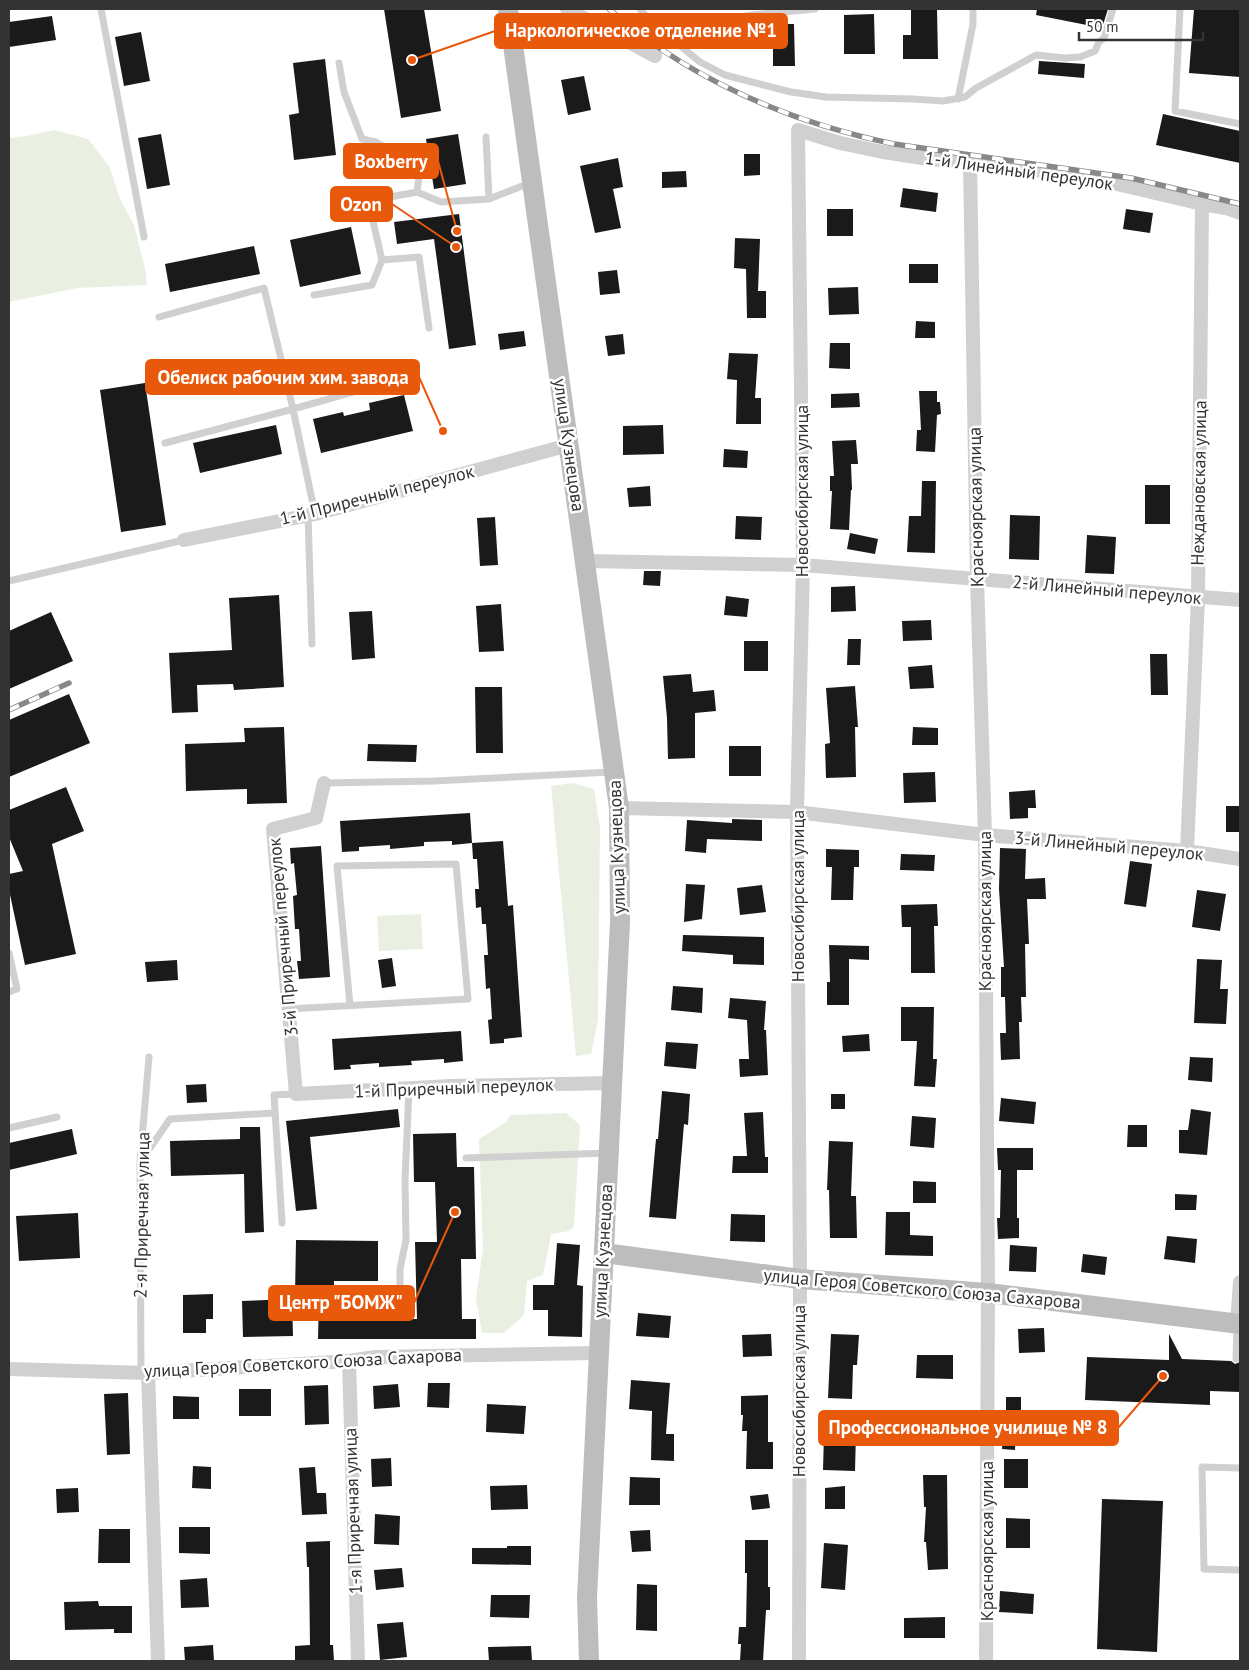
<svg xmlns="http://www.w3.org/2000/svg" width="1249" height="1670" viewBox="0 0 1249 1670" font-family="'PT Sans',sans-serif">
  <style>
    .green { fill: #eaf0e1 }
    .building { fill: #1a1a1a }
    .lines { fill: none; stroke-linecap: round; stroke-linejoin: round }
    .lane { stroke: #d0d0d0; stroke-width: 7 }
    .street { stroke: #d0d0d0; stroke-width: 14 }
    .secondary { stroke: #bdbdbd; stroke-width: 20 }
    .rail-casing { stroke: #888; stroke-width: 5.5 }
    .rail { stroke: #fff; stroke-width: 4; stroke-dasharray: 11; stroke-linecap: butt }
    .labels { text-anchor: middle; stroke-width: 5; stroke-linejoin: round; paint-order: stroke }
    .street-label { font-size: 18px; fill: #333; stroke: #fff }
    .leader { fill: none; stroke: #e8590c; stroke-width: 2 }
    .callout-dot { fill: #e8590c; stroke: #fff; stroke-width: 2 }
    .callout { fill: #e8590c; stroke: #e8590c; stroke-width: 2 }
    .callout-label { font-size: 19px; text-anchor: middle; font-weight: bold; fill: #fff }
  </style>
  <rect width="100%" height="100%" fill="#fff"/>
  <path class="green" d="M54,130L88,139L109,166L121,201L134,225L145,268L147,285L77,288L9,302V138L27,136Z
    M573,783L594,789L600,828L598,1019L591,1054L576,1056L551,786Z
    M421,914L423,949L379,951L377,916Z
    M566,1113L580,1125L574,1226L569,1231L551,1234L543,1275L527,1281L524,1315L504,1333H482L476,1299L483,1248L479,1139L505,1123L511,1115Z"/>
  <path class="building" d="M384,9H424L441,111L401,118Z
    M911,9H937L938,59H903V35H911Z
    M1037,9H1108L1102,28L1036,15Z
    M1194,9H1240V77L1189,73Z
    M874,14L875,54H844V15Z
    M52,16L56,40L9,47V22Z
    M744,24H794L795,66H773V46H744Z
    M141,32L150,81L124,86L115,37Z
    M325,59L336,155L294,160L289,115L299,113L293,63Z
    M1039,61L1085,64L1084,78L1038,74Z
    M584,76L591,110L568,115L561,80Z
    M1163,114L1240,131V163L1156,145Z
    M161,134L170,185L147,189L138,138Z
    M458,134L466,184L434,189L426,139Z
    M744,154H760V175L744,176Z
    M618,158L623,187L613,189L621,228L595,233L580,166Z
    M686,171L687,187L662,188V172Z
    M903,188L938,193L936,212L900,207Z
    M827,209H853V236H827Z
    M1126,209L1153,213L1150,233L1123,229Z
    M459,214L476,345L449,349L434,239L397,244L394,222Z
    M351,227L361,274L300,287L290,240Z
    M735,238L760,239L758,291H766V318H747L746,269L734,268Z
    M254,246L260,274L170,292L165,264Z
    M909,264H938V283H909Z
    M617,270L620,293L600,295L598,272Z
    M858,287L859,314L829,315L828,288Z
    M916,321L935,322V338H915Z
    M524,331L526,346L500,350L498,334Z
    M623,334L625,354L608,356L605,336Z
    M830,343H850V369L829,368Z
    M729,353L758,354L755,398H761V424H736L737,380L727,379Z
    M145,383L166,525L121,532L100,390Z
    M919,391H937V402H940L941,414L937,415L935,452L916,451L917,430H921Z
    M859,393L860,407L831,408V394Z
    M404,395L413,431L321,453L313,419L343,412L344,416L370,410L369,403Z
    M276,425L282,454L200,473L193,443Z
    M663,425L664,454L623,455V426Z
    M856,440L858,464H851L852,490H851L849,530L830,529L832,491H830V476H834L832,441Z
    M724,449L748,451L747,468L723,467Z
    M922,481H936L935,553L907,552L909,516H921Z
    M1145,485H1170V524H1145Z
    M650,486L651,506L629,507L627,488Z
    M1010,515L1040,516L1039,560L1009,559Z
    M736,516L762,517L761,540L735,539Z
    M495,517L498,565L480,566L477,518Z
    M850,533L878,539L875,554L847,549Z
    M1087,535L1116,537L1114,574L1085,573Z
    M644,571H661L660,586L643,585Z
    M855,586L856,611L831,612V587Z
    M279,595L284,687L234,690L233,684L197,685L198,712L172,713L169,653L232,650L229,598Z
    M726,596L749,599L747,617L724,615Z
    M501,604L504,651L479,652L476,606Z
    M372,611L375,658L352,660L349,612Z
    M51,612L73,661L9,689V631Z
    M931,620L932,640L903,641L902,621Z
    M848,639H861L860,665H847Z
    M744,641H768V671H744Z
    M1150,654H1167L1168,695H1151Z
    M932,665L934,688L910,689L908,667Z
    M691,674L693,692L714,690L716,711L695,713V758L668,759L667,718L663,676Z
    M855,686L858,727H855L856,777L826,778L825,744L830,743L826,688Z
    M475,687H502L503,753H476Z
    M69,694L90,743L9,777V720Z
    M284,727L287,803L247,804V789L186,791L185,744L245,742L244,728Z
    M913,727L938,728V745H912Z
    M368,744L417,745L416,762L367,761Z
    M729,746H761V776H729Z
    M935,772L936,802L904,803L903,773Z
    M66,787L84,831L52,844L76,954L25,965L9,890V874L23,871L9,837V810Z
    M1035,790L1036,808H1028V818L1010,819L1009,792Z
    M1226,806H1240V832H1226Z
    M470,813L472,843L452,845V841L424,842V846L390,849V845L359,847V851L342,852L340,821Z
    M732,819L762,820V841L707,839L706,853L685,851L687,820L732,823Z
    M503,841L508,906L513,905L522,1037L504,1039V1043L490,1044L488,1020L492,1019L490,988L486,989L484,955H488L486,924H482L481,907L476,908L475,889H479L477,859H473L472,843Z
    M321,846L330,977L299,979L297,961H301L299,929H295L293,896L297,895L294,863L291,864L290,848Z
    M1000,848L1026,849L1025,879L1045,878L1046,899H1027L1029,944H1025L1026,997H1021L1022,1022H1019L1020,1059L1001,1060L1000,1033H1006L1005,997H1001V967H1004L999,889Z
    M826,849L859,850V867H854L853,900H831L832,867H826Z
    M901,854L935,855L934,871L900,870Z
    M1130,861L1152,864L1146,907L1124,904Z
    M686,884L705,885L702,919L684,922Z
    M762,885L766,912L740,915L737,888Z
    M1197,890L1226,894L1220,931L1192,927Z
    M937,904L938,926H934L935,973H911V927H902L901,905Z
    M683,935L764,937V965L733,964V955L682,951Z
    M829,945L869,946V960L849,959V1005H827V982H830Z
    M392,958L396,986L382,988L378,960Z
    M1197,959L1222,960L1220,989H1228L1226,1024L1194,1023Z
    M177,960L178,980L147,982L145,962Z
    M673,986L703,988L702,1013L671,1010Z
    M730,998L766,1001L764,1030H766L768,1075L740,1077L739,1059H749L747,1020L728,1018Z
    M901,1007H934L933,1059H937L935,1087L914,1086L917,1041H901Z
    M461,1031L463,1061L444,1063V1059L411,1061L412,1065L379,1067V1063L350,1065L351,1069L334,1070L332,1039Z
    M869,1034L870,1051L843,1052L842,1036Z
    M666,1042L698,1044L696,1069L664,1066Z
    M1190,1057L1213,1058L1212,1082L1188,1080Z
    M206,1084L207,1102L187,1103L186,1085Z
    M662,1091L690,1094L688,1125L684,1124L676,1219L649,1217L656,1139H658Z
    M831,1094H845V1109H831Z
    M1001,1098L1036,1102L1034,1124L999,1121Z
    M398,1109L400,1127L310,1137L317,1209L296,1211L286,1121Z
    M1191,1109L1211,1112L1207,1155L1179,1153V1130H1188Z
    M763,1112L765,1157H768V1173H732L733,1156H747L744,1113Z
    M912,1116L936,1118L934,1148L910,1146Z
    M1128,1125H1147V1147H1127Z
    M240,1127H260L264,1232L245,1233L244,1174L171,1176L170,1141L240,1139Z
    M72,1129L77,1154L9,1170V1143Z
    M456,1133L457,1167H474L476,1259H461L462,1319H476V1339H318L319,1295H295L296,1240L378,1241V1281H334L333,1319H417L415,1242H437L435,1182H414L413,1134Z
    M829,1141L853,1142L851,1196H856L857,1238H830L829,1190H827Z
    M997,1148H1033V1170H1017V1218H1019V1238L998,1239L997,1218H1000L1001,1170H998Z
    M913,1181L936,1182V1203H913Z
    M1175,1194L1197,1195L1196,1210H1175Z
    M886,1212H910V1235L933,1236V1256L885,1255Z
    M78,1213L80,1258L19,1261L16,1216Z
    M731,1214L765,1215V1242L730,1241Z
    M1167,1236L1197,1239L1195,1263L1164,1259Z
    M557,1243L580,1245L577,1285L583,1286L582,1337L548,1336V1310H533V1285H554Z
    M1010,1245L1037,1247L1036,1272L1009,1271Z
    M1083,1254L1107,1257L1105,1275L1081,1272Z
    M213,1294V1319H206V1333H183V1295Z
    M292,1299L293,1336L243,1337L242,1301Z
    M638,1313L671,1316L669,1338L636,1336Z
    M1044,1328L1045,1352L1019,1353L1018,1329Z
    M771,1334L772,1356L743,1357L742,1335Z
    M831,1334L859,1335L857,1365H853L852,1399L828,1398Z
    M1169,1334L1182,1359L1231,1361L1235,1364L1240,1362V1392L1210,1391V1405L1085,1400L1087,1357L1169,1360Z
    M917,1355H953V1379L916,1378Z
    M631,1380L670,1383L666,1434H674V1461L651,1460L652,1411L629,1409Z
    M428,1383H450L449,1408L427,1407Z
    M398,1384L400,1407L374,1409L373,1386Z
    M328,1385L329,1424L305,1425L304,1386Z
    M239,1389H271V1416H239Z
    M128,1393L130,1454L107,1455L104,1394Z
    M768,1395V1442H773V1469H746L747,1431H742L743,1415H741V1396Z
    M173,1396L199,1397V1419H173Z
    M1006,1397H1021V1416H1006Z
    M487,1404L526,1406L524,1434L486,1432Z
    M928,1411L949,1413L947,1445L925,1444Z
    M1004,1424H1016L1015,1450L1002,1449Z
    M824,1433H856L855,1471L823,1470Z
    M391,1458L392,1486L372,1487L371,1459Z
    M1004,1459H1028V1488H1004Z
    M193,1466L211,1467V1489L192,1488Z
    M315,1467L317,1493H326L327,1514L302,1515L299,1468Z
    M923,1475H947L948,1569L928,1570L926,1542H924L926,1507H924Z
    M630,1477L660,1478V1505H629Z
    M527,1485L528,1509L491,1510L490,1486Z
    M845,1486V1509H825V1488Z
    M78,1488L79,1512L57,1513L56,1489Z
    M768,1494L770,1508L752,1510L750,1496Z
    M1102,1499L1163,1501L1157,1652L1097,1649Z
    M375,1514L400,1516L399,1545L374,1544Z
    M1006,1518L1030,1519V1548H1006Z
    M179,1527H210V1554L179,1553Z
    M99,1529H130V1563H98Z
    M650,1530L651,1551L632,1552L630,1531Z
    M745,1540H768V1587H770V1610H766L763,1661H740L741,1644H738L739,1627H746L747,1573H745Z
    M330,1541V1645H333L334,1661H295V1646L310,1645L309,1567H307L306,1542Z
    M824,1543L848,1545L845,1590L821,1588Z
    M507,1546H531V1565L472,1564V1548H507Z
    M402,1568L404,1587L376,1590L374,1570Z
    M207,1578L209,1607L181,1608L180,1580Z
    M637,1584L657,1585V1631L636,1630Z
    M1000,1591L1034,1594L1033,1614L999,1612Z
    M491,1595H530L529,1618L490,1617Z
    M98,1601L99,1606H132V1633H114V1629L65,1630L64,1602Z
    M945,1617V1638H904V1618Z
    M403,1622L407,1657L380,1660L377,1624Z
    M213,1645L214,1661H185L184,1647Z
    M531,1646L532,1661H489L488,1647Z"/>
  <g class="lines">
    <path class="lane" d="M101,9L144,237
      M640,9L652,23L678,44L708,24L751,15L815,9
      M1180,9L1175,111L1240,124
      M678,44L700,62L725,75L791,92L826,97L913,99L943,101L965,97L976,88L1036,55L1065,58L1080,57L1095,51L1099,42L1104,38L1113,9
      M339,63L344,92L362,139L376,142L420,169L417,192
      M958,99L973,24V9
      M486,137L489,199
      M314,295L372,285L382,260
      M159,317L264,288L293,409L315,514
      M429,328L419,257L382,260L371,213L390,197L417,192L441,202L489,199L530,183
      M165,443L293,409L403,378
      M308,515L312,644
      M9,581L184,540
      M324,783L434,781L611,772
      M9,953L17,989L9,992
      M288,1009L468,999L456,864L337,866L350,1005
      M9,1128L57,1117
      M466,1158L608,1153
      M141,1161L170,1119L274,1113
      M282,1223L274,1095L296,1094
      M342,1294L378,1297L400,1292V1269L406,1240L405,1180L409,1088
      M1236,1359L1237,1324
      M141,1372L140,1162L149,1057
      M1238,1570L1204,1569L1202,1467L1240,1468"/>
    <path class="street" d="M567,9L655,56
      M970,162L977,579L985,835L988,1293L986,1661
      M184,540L315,514L569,445
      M585,561L803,565L1240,600
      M324,783L316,818L273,829L296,1094L452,1086L613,1083
      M619,808L797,812L985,835L1187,851L1240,859
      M1187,851L1198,598L1202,204
      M1237,1324L1240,1282
      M349,1361L358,1661
      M9,1369L148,1373L349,1361L375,1357L598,1353
      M148,1373L158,1661
      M799,1661L800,1279L797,812L803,565L798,130L840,143L883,152L929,159L970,162L1083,176L1202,204L1226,208L1240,213"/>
    <path class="secondary" d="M508,9L619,808L620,922L587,1598L589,1661
      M604,1253L800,1279L988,1293L1240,1324"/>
    <defs>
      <path id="rail" d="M609,9C690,80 790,122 894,144L1131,178L1240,204
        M9,710L69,683"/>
    </defs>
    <use href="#rail" class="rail-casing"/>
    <use href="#rail" class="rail"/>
  </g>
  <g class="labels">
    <g class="street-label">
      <text transform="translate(1019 171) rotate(8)" y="6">1-й Линейный переулок</text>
      <text transform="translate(569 445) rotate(82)" y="6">улица Кузнецова</text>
      <text transform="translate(1199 483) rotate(-89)" y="6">Неждановская улица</text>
      <text transform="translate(802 491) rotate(-90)" y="6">Новосибирская улица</text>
      <text transform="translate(377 495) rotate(-14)" y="6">1-й Приречный переулок</text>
      <text transform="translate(976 507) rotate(-91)" y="6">Красноярская улица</text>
      <text transform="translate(1107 590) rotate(5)" y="6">2-й Линейный переулок</text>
      <text transform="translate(1109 846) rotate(5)" y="6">3-й Линейный переулок</text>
      <text transform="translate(617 847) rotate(-92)" y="6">улица Кузнецова</text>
      <text transform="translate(798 896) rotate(-90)" y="6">Новосибирская улица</text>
      <text transform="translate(985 911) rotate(-90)" y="6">Красноярская улица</text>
      <text transform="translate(283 937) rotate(-95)" y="6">3-й Приречный переулок</text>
      <text transform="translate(454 1088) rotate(-2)" y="6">1-й Приречный переулок</text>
      <text transform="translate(142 1215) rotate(-89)" y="6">2-я Приречная улица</text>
      <text transform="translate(603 1251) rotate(-87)" y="6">улица Кузнецова</text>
      <text transform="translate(922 1289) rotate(5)" y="6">улица Героя Советского Союза Сахарова</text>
      <text transform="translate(303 1363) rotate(-3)" y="6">улица Героя Советского Союза Сахарова</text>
      <text transform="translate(799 1391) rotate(-90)" y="6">Новосибирская улица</text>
      <text transform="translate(353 1511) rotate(-92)" y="6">1-я Приречная улица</text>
      <text transform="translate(987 1541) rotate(-90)" y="6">Красноярская улица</text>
    </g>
  </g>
  <path class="leader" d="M412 60L495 31M457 231L438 161M456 247L392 204M443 431L419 377M455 1212L414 1303M1163 1376L1118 1428"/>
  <g class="callout-dot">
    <circle cx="412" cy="60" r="5"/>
    <circle cx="457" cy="231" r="5"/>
    <circle cx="456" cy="247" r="5"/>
    <circle cx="443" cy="431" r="5"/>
    <circle cx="455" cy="1212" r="5"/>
    <circle cx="1163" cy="1376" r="5"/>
  </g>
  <g class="callout">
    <rect x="495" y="14" width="292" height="34" rx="5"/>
    <rect x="344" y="144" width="94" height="34" rx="5"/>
    <rect x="331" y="187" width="61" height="34" rx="5"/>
    <rect x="146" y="360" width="273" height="34" rx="5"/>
    <rect x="269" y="1286" width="145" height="34" rx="5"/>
    <rect x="819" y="1411" width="299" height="34" rx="5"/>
  </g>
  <g class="callout-label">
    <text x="641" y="37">Наркологическое отделение №1</text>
    <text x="391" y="168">Boxberry</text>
    <text x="361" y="211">Ozon</text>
    <text x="283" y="384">Обелиск рабочим хим. завода</text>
    <text x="341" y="1309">Центр "БОМЖ"</text>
    <text x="968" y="1434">Профессиональное училище № 8</text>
  </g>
  <rect width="1249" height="1670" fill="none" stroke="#333333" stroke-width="20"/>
  <path d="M1079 32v8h124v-8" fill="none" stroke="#333333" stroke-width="2.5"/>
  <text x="1086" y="32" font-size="15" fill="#333333" stroke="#ffffff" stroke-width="4" paint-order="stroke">50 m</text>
</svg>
